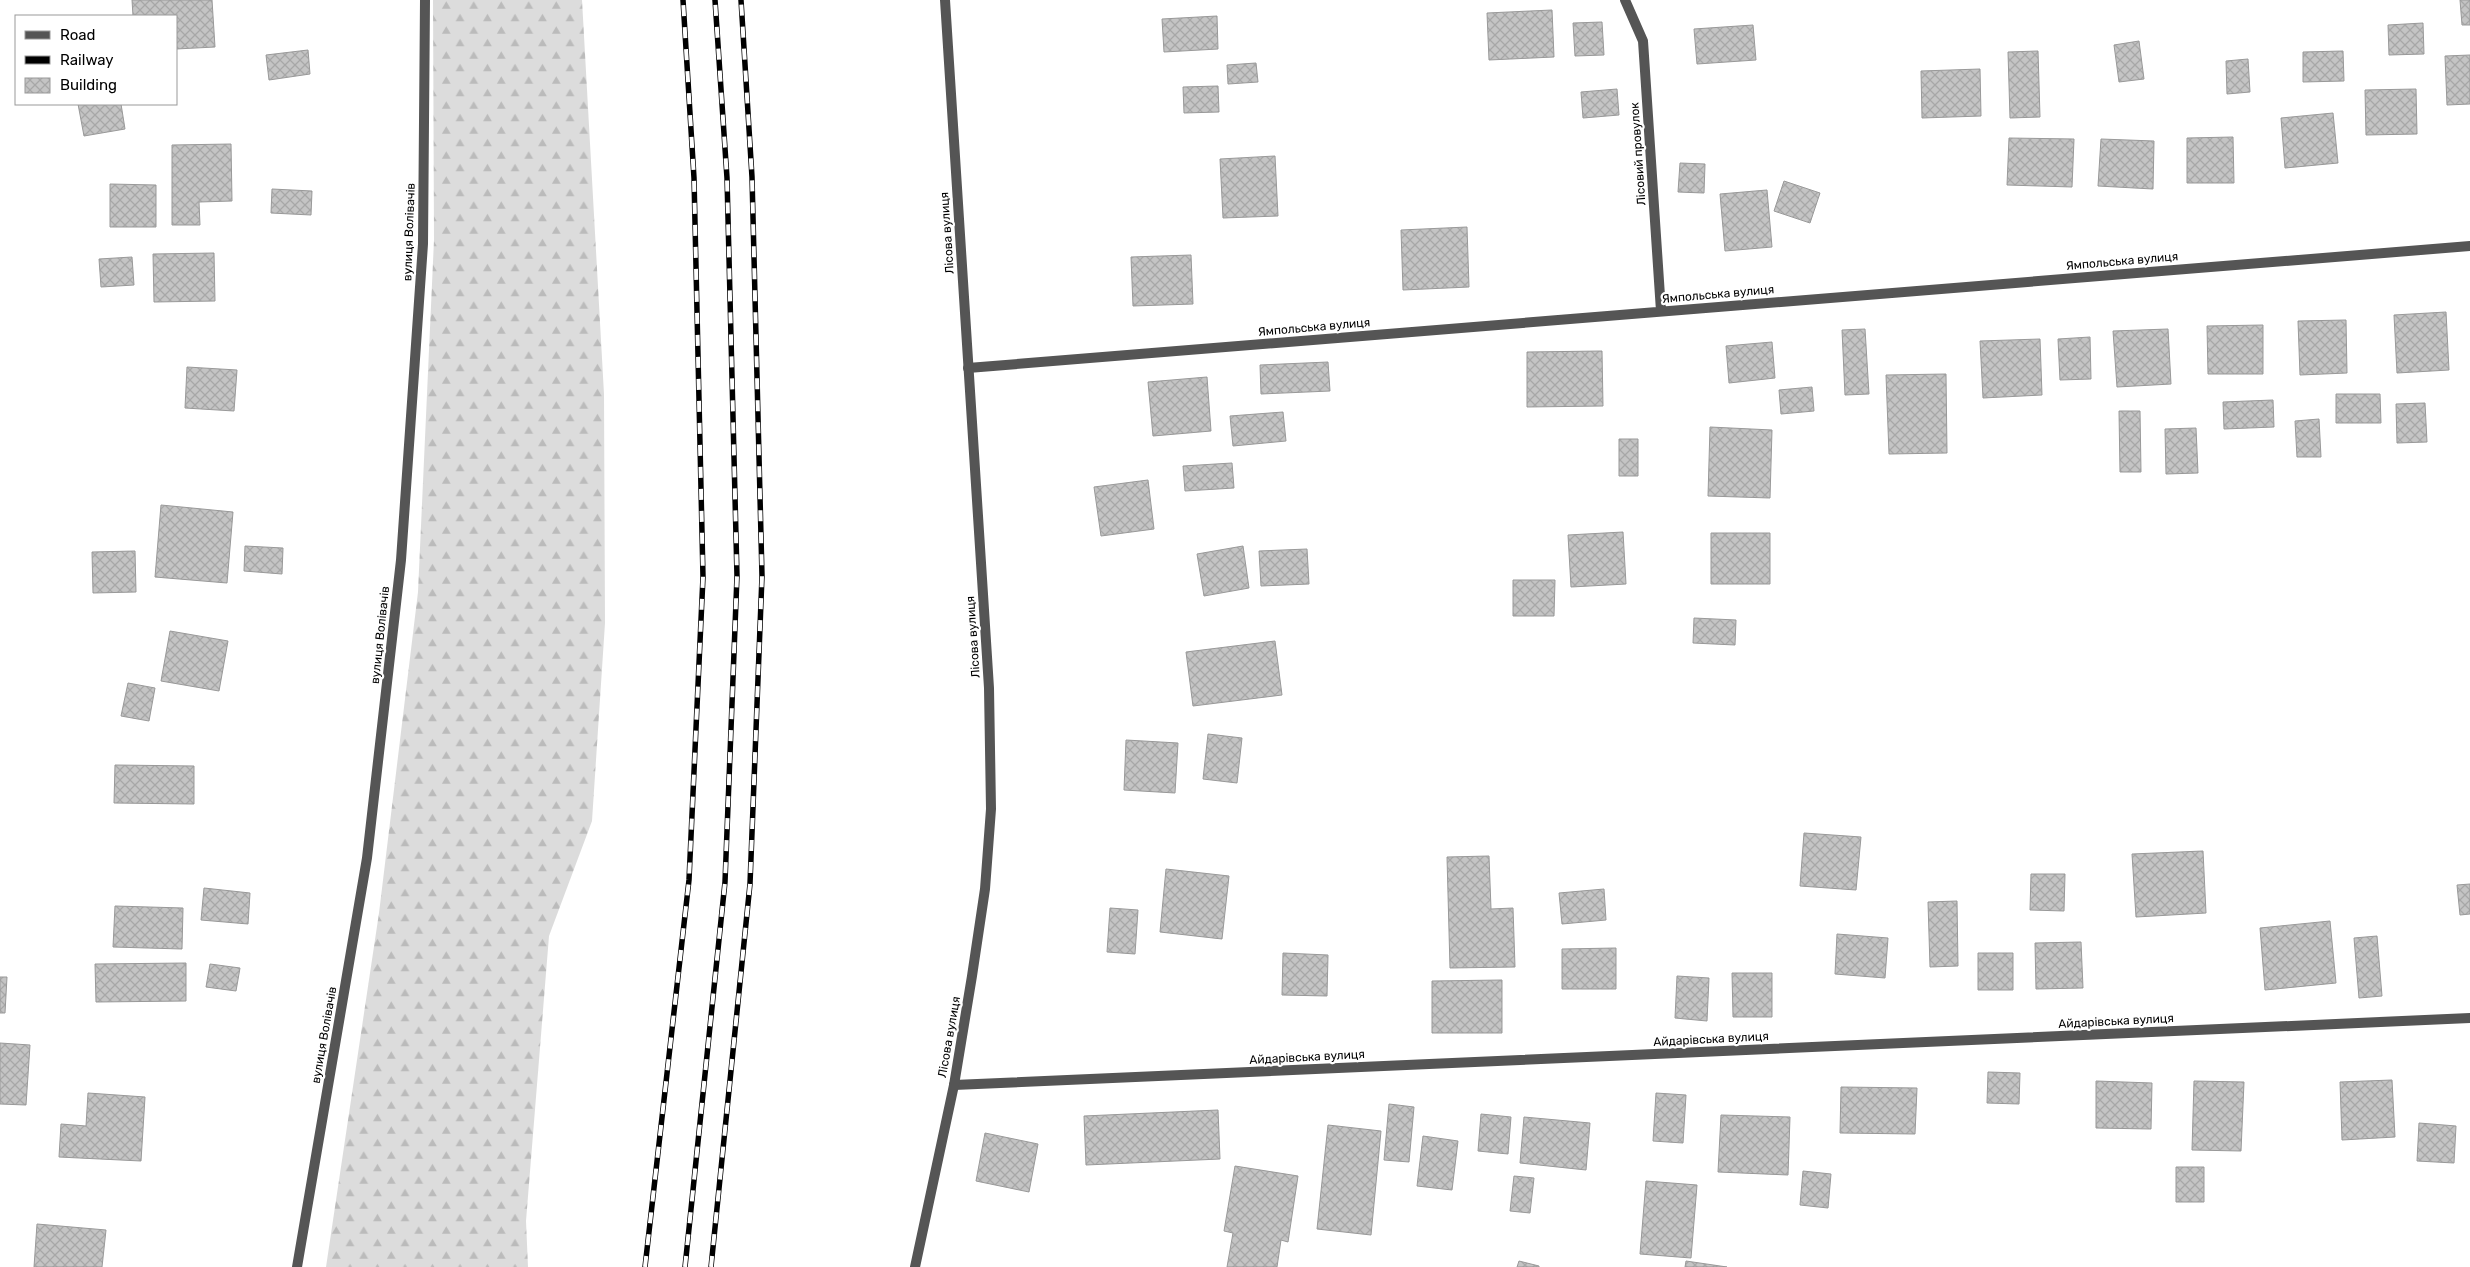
<svg xmlns="http://www.w3.org/2000/svg" width="2470" height="1267" viewBox="0 0 2470 1267" font-family="Rubik,sans-serif">
  <style>
    .forest { fill: url(#forest-firs) }
    .building { fill: url(#building-cross-hatch); stroke: #999 }
    .lines { fill: none; stroke-linecap: round; stroke-linejoin: round }
    .minor { stroke: #555; stroke-width: 10 }
    .tertiary { stroke: #555; stroke-width: 10 }
    .rail-casing { stroke: #000; stroke-width: 5.5 }
    .rail { stroke: #fff; stroke-width: 4; stroke-dasharray: 11; stroke-linecap: butt }
    .labels { text-anchor: middle; stroke-width: 4.5; stroke-linejoin: round; paint-order: stroke }
    .street-label { font-size: 12px; fill: #000; stroke: #fff }
  </style>
  <defs>
    <pattern id="forest-firs" width="22" height="20" patternUnits="userSpaceOnUse" patternTransform="scale(1.25)"><rect width="22" height="20" fill="#dcdcdc"/><path d="M5 1l3.5 6h-7zM16 11l3.5 6h-7z" fill="#bbb"/></pattern>
    <pattern id="building-cross-hatch" width="8" height="8" patternUnits="userSpaceOnUse" patternTransform="scale(1.25)"><rect width="8" height="8" fill="#c4c4c4"/><path d="M0 0l8 8M0 8l8-8" fill="none" stroke="#a7a7a7"/></pattern>
  </defs>
  <rect width="100%" height="100%" fill="#fff"/>
  <path class="forest" d="M433,0H582L604,394L605,623L592,821L549,936L526,1221L528,1267H326L379,913L418,592L434,240Z"/>
  <path class="building" d="M132,0H212L215,47L176,49V16H133Z
    M2460,0H2470V25H2462Z
    M1552,10L1554,57L1489,60L1487,13Z
    M1217,16L1218,49L1164,52L1162,19Z
    M1602,22L1604,55L1575,56L1573,23Z
    M2423,23L2424,54L2389,55L2388,25Z
    M1753,25L1756,60L1697,64L1694,29Z
    M2139,41L2144,79L2119,82L2114,45Z
    M308,50L310,74L269,80L266,55Z
    M2038,51L2040,117L2010,118L2008,52Z
    M2343,51L2344,81L2303,82V52Z
    M2470,55V104L2447,105L2445,56Z
    M2248,59L2250,92L2227,94L2226,61Z
    M1256,63L1258,82L1228,84L1227,65Z
    M1980,69L1981,116L1922,118L1921,71Z
    M1218,86L1219,112L1184,113L1183,87Z
    M1617,89L1619,115L1583,118L1581,92Z
    M2416,89L2417,134L2366,135L2365,90Z
    M78,104H121L125,129L84,136Z
    M2333,113L2338,163L2285,168L2281,118Z
    M2233,137L2234,183H2187V138Z
    M2009,138L2074,139L2072,187L2007,185Z
    M2101,139L2154,141L2153,189L2098,186Z
    M231,144L232,201L199,202L200,225H172V145Z
    M1275,156L1278,216L1223,218L1220,159Z
    M1680,163L1705,164L1704,193L1678,192Z
    M1784,181L1820,193L1810,223L1774,211Z
    M110,184L156,185V227H110Z
    M272,189L312,191L311,215L271,213Z
    M1767,190L1772,247L1725,251L1720,194Z
    M1467,227L1469,287L1403,290L1401,230Z
    M214,253L215,301L154,302L153,254Z
    M1191,255L1193,304L1133,306L1131,257Z
    M132,257L134,285L101,287L99,259Z
    M2446,312L2449,370L2397,373L2394,315Z
    M2346,320L2347,373L2300,375L2298,321Z
    M2263,325V374H2208L2207,326Z
    M1865,329L1869,394L1845,395L1842,330Z
    M2168,329L2171,384L2117,387L2113,331Z
    M2090,337L2091,379L2060,380L2058,339Z
    M2040,339L2042,395L1983,398L1980,341Z
    M1772,342L1775,378L1729,383L1726,346Z
    M1602,351L1603,406L1527,407V352Z
    M1328,362L1330,391L1261,394L1260,365Z
    M187,367L237,370L234,411L185,408Z
    M1946,374L1947,453L1889,454L1886,375Z
    M1207,377L1211,431L1153,436L1148,382Z
    M1812,387L1814,411L1781,414L1779,390Z
    M2336,394H2380L2381,423H2336Z
    M2273,400L2274,427L2224,429L2223,402Z
    M2425,403L2427,442L2397,443L2396,404Z
    M2119,411H2140L2141,472H2120Z
    M1283,412L1286,441L1233,446L1230,416Z
    M2319,419L2321,457H2297L2295,421Z
    M1710,427L1772,430L1770,498L1708,496Z
    M2196,428L2198,473L2166,474L2165,429Z
    M1619,439H1638V476H1619Z
    M1232,463L1234,488L1185,491L1183,466Z
    M1148,480L1154,529L1101,536L1094,487Z
    M161,505L233,512L227,583L155,577Z
    M1623,532L1626,584L1571,587L1568,535Z
    M1711,533H1770V584H1711Z
    M245,546L283,548L282,574L244,571Z
    M1243,546L1249,588L1204,596L1197,554Z
    M1307,549L1309,584L1261,586L1259,551Z
    M135,551L136,592L93,593L92,552Z
    M1513,580H1555L1554,616H1513Z
    M1694,618L1736,620L1735,645L1693,643Z
    M170,631L228,641L219,691L161,681Z
    M1275,641L1282,695L1193,706L1186,652Z
    M128,683L155,688L149,721L121,716Z
    M1208,734L1242,738L1237,783L1203,779Z
    M1126,740L1178,743L1175,793L1124,790Z
    M115,765L194,766V804L114,803Z
    M1804,833L1861,837L1856,890L1800,886Z
    M2203,851L2206,913L2136,917L2132,854Z
    M1489,856L1491,909L1513,908L1515,967L1450,968L1447,857Z
    M1166,869L1229,876L1222,939L1160,932Z
    M2031,874H2065L2064,911L2030,910Z
    M2470,884V914L2460,915L2457,885Z
    M204,888L250,893L248,924L201,920Z
    M1604,889L1606,920L1562,924L1559,893Z
    M1957,901L1958,966L1930,967L1928,902Z
    M115,906L183,908L182,949L113,947Z
    M1110,908L1138,910L1135,954L1107,952Z
    M2330,921L2336,983L2265,990L2260,928Z
    M1837,934L1888,938L1885,978L1835,974Z
    M2377,936L2382,996L2359,998L2354,938Z
    M2081,942L2083,988L2036,989L2035,943Z
    M1616,948V989H1562V949Z
    M1283,953L1328,955L1327,996L1282,995Z
    M1978,953H2013V990H1978Z
    M186,963V1001L96,1002L95,964Z
    M210,964L240,968L236,991L206,987Z
    M1732,973H1772V1017H1733Z
    M1677,976L1709,978L1707,1021L1675,1018Z
    M0,977H7L5,1013H0Z
    M1502,980V1033H1432V981Z
    M0,1043L30,1045L26,1105L0,1104Z
    M1988,1072L2020,1073L2019,1104L1987,1103Z
    M2392,1080L2395,1137L2342,1140L2340,1082Z
    M2096,1081L2152,1083L2151,1129L2096,1128Z
    M2194,1081L2244,1082L2241,1151L2192,1150Z
    M1841,1087L1917,1088L1915,1134L1840,1133Z
    M88,1093L145,1097L141,1161L59,1157L61,1124L86,1126Z
    M1656,1093L1686,1095L1683,1143L1653,1141Z
    M1389,1104L1414,1107L1409,1162L1384,1160Z
    M1218,1110L1220,1159L1086,1165L1084,1116Z
    M1481,1114L1511,1117L1508,1154L1478,1151Z
    M1721,1115L1790,1117L1788,1175L1718,1172Z
    M1524,1117L1590,1123L1586,1170L1520,1163Z
    M2419,1123L2456,1126L2454,1163L2417,1161Z
    M1328,1125L1381,1131L1371,1235L1317,1229Z
    M985,1133L1038,1144L1029,1192L976,1181Z
    M1423,1136L1458,1141L1452,1190L1417,1186Z
    M1235,1166L1298,1176L1288,1242L1281,1240L1277,1267H1227L1233,1233L1224,1231Z
    M2176,1167H2204V1202H2176Z
    M1803,1171L1831,1174L1828,1208L1800,1205Z
    M1514,1176L1534,1178L1530,1213L1510,1211Z
    M1646,1181L1697,1185L1691,1258L1640,1254Z
    M37,1224L106,1230L102,1267H34Z
    M1519,1261L1539,1266V1267H1517Z
    M1686,1261L1727,1267H1685Z"/>
  <g class="lines">
    <path class="minor" d="M1625,0L1643,41L1661,311
      M968,368L2470,246
      M954,1085L2470,1018"/>
    <path class="tertiary" d="M297,1267L367,858L401,560L423,244L425,0
      M915,1267L954,1085L972,976L985,889L991,809L989,688L945,0"/>
    <defs>
      <path id="rail" d="M645,1267L689,880L703,577L694,178L683,0
        M685,1267L725,882L737,576L727,178L715,0
        M711,1267L750,884L762,576L752,177L741,0"/>
    </defs>
    <use href="#rail" class="rail-casing"/>
    <use href="#rail" class="rail"/>
  </g>
  <g class="labels">
    <g class="street-label">
      <text transform="translate(1638 154) rotate(-94)" y="4">Лісовий провулок</text>
      <text transform="translate(409 232) rotate(-88)" y="4">вулиця Волівачів</text>
      <text transform="translate(947 233) rotate(-94)" y="4">Лісова вулиця</text>
      <text transform="translate(2122 261) rotate(-5)" y="4">Ямпольська вулиця</text>
      <text transform="translate(1718 294) rotate(-5)" y="4">Ямпольська вулиця</text>
      <text transform="translate(1314 327) rotate(-5)" y="4">Ямпольська вулиця</text>
      <text transform="translate(380 635) rotate(-84)" y="4">вулиця Волівачів</text>
      <text transform="translate(973 637) rotate(-94)" y="4">Лісова вулиця</text>
      <text transform="translate(2116 1021) rotate(-3)" y="4">Айдарівська вулиця</text>
      <text transform="translate(324 1035) rotate(-80)" y="4">вулиця Волівачів</text>
      <text transform="translate(949 1037) rotate(-80)" y="4">Лісова вулиця</text>
      <text transform="translate(1711 1039) rotate(-3)" y="4">Айдарівська вулиця</text>
      <text transform="translate(1307 1057) rotate(-3)" y="4">Айдарівська вулиця</text>
    </g>
  </g>
  <rect x="15" y="15" width="162" height="90" fill="#ffffff" stroke="#999999"/>
  <rect x="25" y="31" width="25" height="8" fill="#555555" stroke="#999999"/>
  <text x="60" y="40" font-size="15" fill="#000000">Road</text>
  <rect x="25" y="56" width="25" height="8" fill="#000000" stroke="#999999"/>
  <text x="60" y="65" font-size="15" fill="#000000">Railway</text>
  <rect x="25" y="78" width="25" height="15" fill="url(#building-cross-hatch)" stroke="#999999"/>
  <text x="60" y="90" font-size="15" fill="#000000">Building</text>
</svg>
